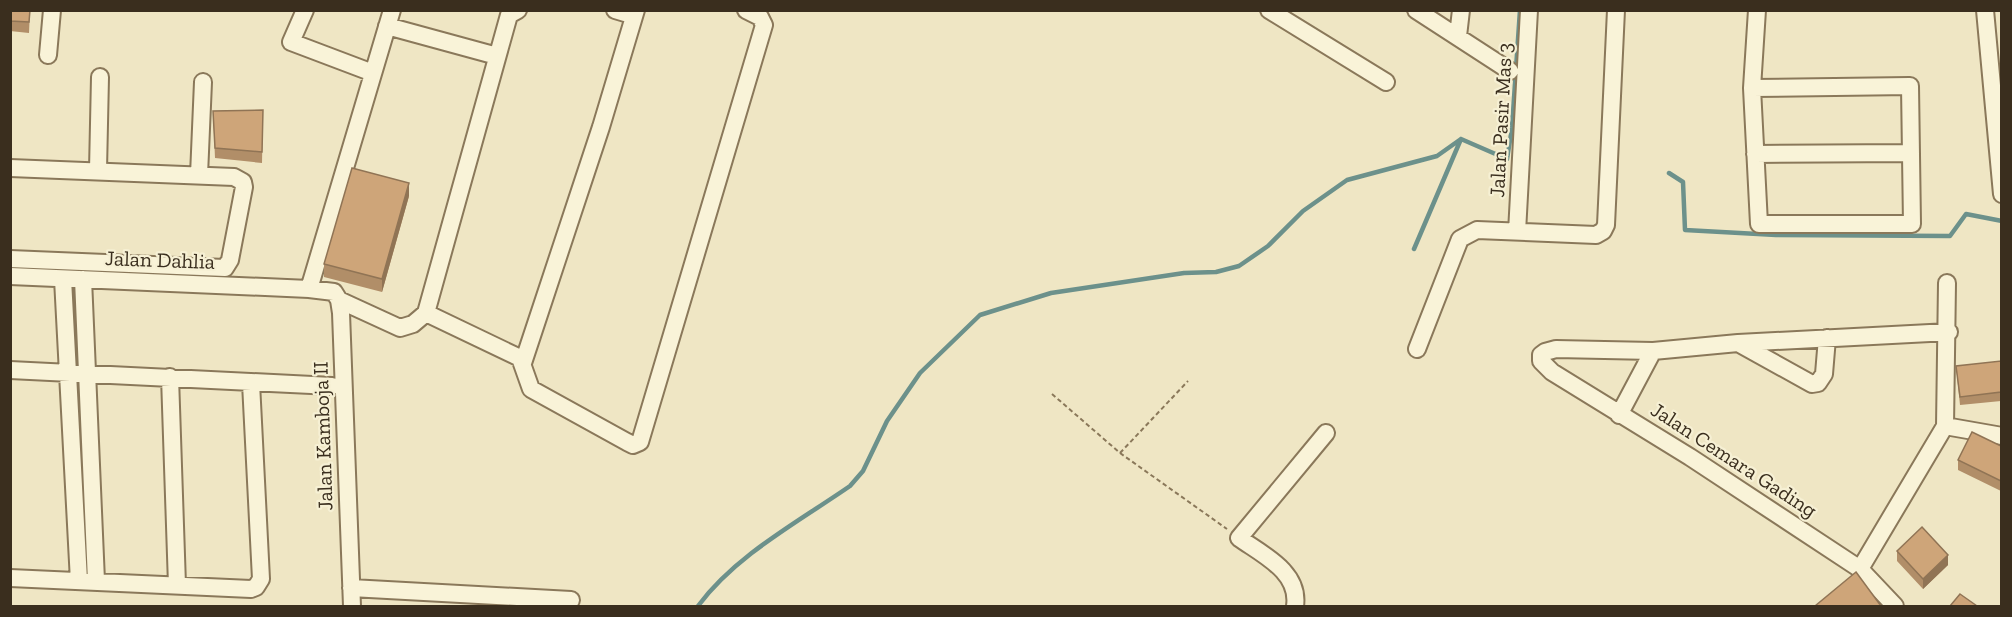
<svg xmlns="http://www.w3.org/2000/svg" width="2012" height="617" viewBox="0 0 2012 617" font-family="'Zilla Slab',serif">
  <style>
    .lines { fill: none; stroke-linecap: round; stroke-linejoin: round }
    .stream { stroke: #6c918b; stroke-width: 4.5 }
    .street-casing { stroke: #8a785a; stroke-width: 20 }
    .path { stroke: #8a785a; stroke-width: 2; stroke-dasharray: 4.5 3; stroke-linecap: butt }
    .street { stroke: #f9f3d8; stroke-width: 16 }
    .wall { fill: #b18e68 }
    .shaded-wall { fill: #907455 }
    .building { fill: #cea579; stroke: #907455; stroke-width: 1.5 }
    .labels { text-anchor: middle; stroke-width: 4.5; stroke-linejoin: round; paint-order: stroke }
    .street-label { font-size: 21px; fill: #3a2e1e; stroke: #f6f0d4 }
  </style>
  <rect width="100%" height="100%" fill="#efe6c4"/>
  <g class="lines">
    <path class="stream" d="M1669,173L1683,182L1685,230L1776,235L1950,236L1966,214L2002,221
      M1414,249L1461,139
      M698,606C736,555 798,522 850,486L863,471L887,421L920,373L980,315L1051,293L1184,273L1216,272L1239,266L1268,246L1303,211L1347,180L1437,156L1461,139L1507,159L1512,128L1520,10"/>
    <defs>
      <path id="street" d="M305,10L291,42L373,73
        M615,10L625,13L630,10
        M1269,10L1386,82
        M1416,10L1510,71
        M1985,10L2002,194
        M387,26L497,56
        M1458,36L1461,10
        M48,55L52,10
        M1752,88L1910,86L1912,224H1759L1752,88L1757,10
        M1755,154L1911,153
        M10,168L234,177L243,182L244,187L230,260L225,268L10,259
        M98,170L100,77
        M199,175L203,82
        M1517,232L1529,10
        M10,276L309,289L334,292L339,300L341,313L352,606
        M63,279L79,581
        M83,279L96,581
        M309,289L392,10
        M339,300L400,328L413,324L426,313L509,15L518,10
        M426,313L520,358L531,389L627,442L633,445L640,442L764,25L760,17L746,10
        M1738,343L1812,384L1818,383L1824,374L1827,338
        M1417,349L1460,239L1477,230L1596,235L1603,231L1606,225L1616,10
        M523,363L601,127L636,10
        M10,370L332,386
        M170,377L177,585
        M1619,415L1653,351
        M1945,426L2002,436
        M1860,569L1945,426L1947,283
        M10,578L251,589L256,587L261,579L251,383
        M351,588L571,600
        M1295,606C1300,572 1263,555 1239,538L1326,433
        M1895,606L1860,569L1690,457L1552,372L1541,361V355L1545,352L1556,349L1653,351L1738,343L1949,332"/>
    </defs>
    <use href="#street" class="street-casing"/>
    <path class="path" d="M1052,394L1120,453L1227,529
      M1120,453L1188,381"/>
    <use href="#street" class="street"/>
  </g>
  <path class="wall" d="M10,10H30L29,33L10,31Z
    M263,110L262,163L215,158L213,111Z
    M409,196L382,292L324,277V264Z
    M1956,366L2001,368V401L1960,405Z
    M2001,446V491L1958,470V460Z
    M1897,551L1948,565L1923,589L1897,561Z"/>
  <path class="shaded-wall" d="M409,183V196L382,292V279Z
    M1948,555V565L1923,589V579Z"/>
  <path class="building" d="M10,10H30L29,22L10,21Z
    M263,110L262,152L215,148L213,111Z
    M352,168L409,183L382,279L324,264Z
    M2001,361V392L1960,397L1956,366Z
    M1972,432L2001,446V481L1958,460Z
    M1922,527L1948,555L1923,579L1897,551Z
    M1856,572L1881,606H1815Z
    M1960,594L1977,606H1950Z"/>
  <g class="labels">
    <g class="street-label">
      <text transform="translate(1501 120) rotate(-87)" y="7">Jalan Pasir Mas 3</text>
      <text transform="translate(160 260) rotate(2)" y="7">Jalan Dahlia</text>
      <text transform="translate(323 436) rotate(-92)" y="7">Jalan Kamboja II</text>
      <text transform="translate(1734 460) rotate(33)" y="7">Jalan Cemara Gading</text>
    </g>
  </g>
  <rect width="2012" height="617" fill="none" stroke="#3a2e1e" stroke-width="24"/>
</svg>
